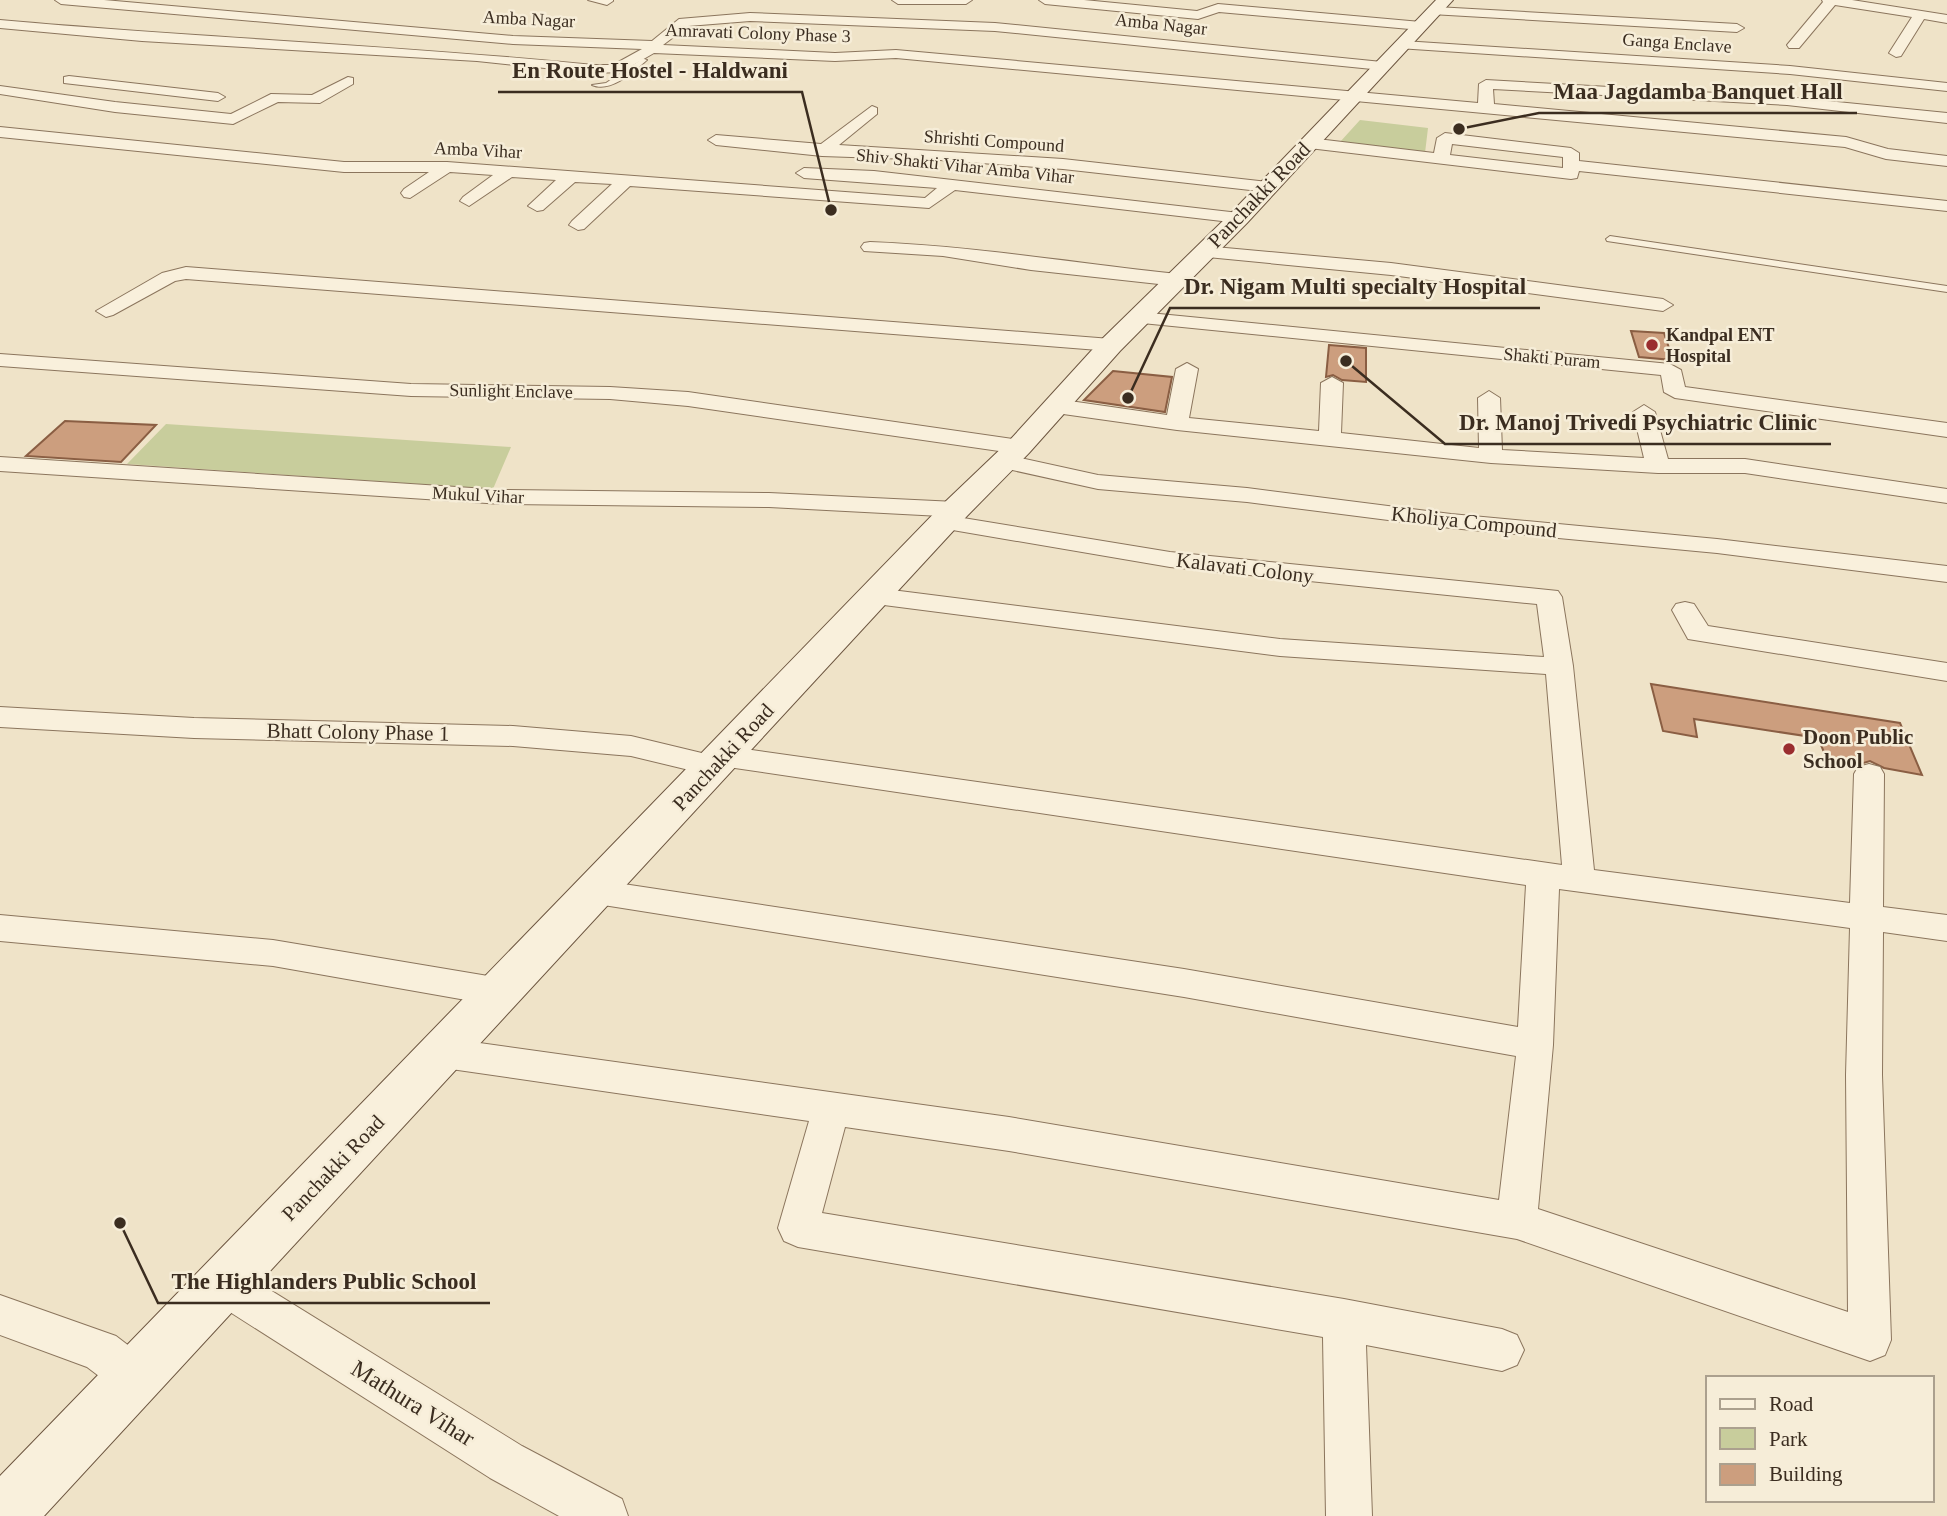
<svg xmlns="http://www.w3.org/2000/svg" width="1947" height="1516" viewBox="0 0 1947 1516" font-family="'Times New Roman',serif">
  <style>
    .green { fill: #c8cd9c }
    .building { fill: #cc9e7e; stroke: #8a5e43; stroke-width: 2 }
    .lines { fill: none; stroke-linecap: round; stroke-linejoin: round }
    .lane-casing { stroke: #8b755d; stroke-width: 2 }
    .street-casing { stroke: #8b755d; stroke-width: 2 }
    .secondary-casing { stroke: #6d5640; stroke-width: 2 }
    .lane { fill: #f9f0dc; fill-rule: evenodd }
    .street { fill: #f9f0dc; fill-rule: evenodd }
    .secondary { fill: #f9f0dc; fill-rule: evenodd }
    .poi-dot { fill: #9a2d2f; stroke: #f6edd8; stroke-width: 2.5 }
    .labels { text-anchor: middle; stroke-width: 5; stroke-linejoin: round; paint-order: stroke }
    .far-street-label { font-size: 18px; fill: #3b2d20; stroke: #f6edd8 }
    .far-poi-label { font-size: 18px; font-weight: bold; fill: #3b2d20; stroke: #f6edd8; text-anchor: start }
    .street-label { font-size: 21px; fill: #3b2d20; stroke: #f6edd8 }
    .poi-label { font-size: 21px; font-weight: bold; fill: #3b2d20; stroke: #f6edd8; text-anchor: start }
    .near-street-label { font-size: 24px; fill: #3b2d20; stroke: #f6edd8 }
    .leader { fill: none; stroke: #3b2d20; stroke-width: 2.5 }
    .callout-dot { fill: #3b2d20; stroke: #f6edd8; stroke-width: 2.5 }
    .callout-label { font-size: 23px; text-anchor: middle; font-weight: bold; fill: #3b2d20; stroke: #f6edd8; stroke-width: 5; stroke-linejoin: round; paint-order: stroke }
  </style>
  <rect width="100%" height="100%" fill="#efe3c8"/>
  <path class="green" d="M1360,120L1428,128L1425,153L1340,142Z
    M166,424L511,447L493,489L127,464Z"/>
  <path class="building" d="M1631,331L1664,333L1673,360L1639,357Z
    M1329,345L1366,348V382L1342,380L1333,375L1326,377Z
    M1113,371L1172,377L1165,412L1084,400Z
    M65,421L156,425L121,462L26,456Z
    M1651,684L1900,723L1922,775L1884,768L1870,761L1860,764L1826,757L1818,738L1694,719L1697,737L1663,731Z"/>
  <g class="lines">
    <defs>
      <path id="lane" d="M636,56L647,60C633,72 611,93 592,85L606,83L639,61L633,58Z
        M1610,236L1947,286V292L1607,241L1606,239Z"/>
      <path id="street" d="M55,0H104L513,36L652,41L679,19L750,13L995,23L1382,62L1389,66L1382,70L995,31L750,21L688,26L663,45L835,53L896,50L1478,103L1479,84L1486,80L1787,97L1947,113V123L1787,105L1493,89L1494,104L1846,137L1888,149L1947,156V166L1886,159L1845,147L896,58L835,61L654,53L621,72L594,73L477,61L142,41L0,28V20C198,38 396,45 594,65H613L642,49L513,44L61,4Z
        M588,0H613V1L607,5Z
        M892,0H972L966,4H898Z
        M1039,0H1084L1197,11L1218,4L1421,22L1428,26L1421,30L1219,12L1198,19L1045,4Z
        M1822,0H1852L1947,15V23L1924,19L1901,56L1896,57L1889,53L1912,17L1835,5L1799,48H1789L1787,45L1823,2Z
        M1436,7L1737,24L1744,28L1737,32L1431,14V8Z
        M1403,41L1790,66L1947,83V91L1790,74L1398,48V42Z
        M69,76L218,93L225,97L218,101L64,83V77Z
        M348,77L353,78V84L320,103L278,102L233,124L115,112L0,94V86L115,102L231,114L271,94L312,95Z
        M872,106L877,108V114L839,145L1063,159L1268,182L1276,187L1268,192L1063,169L940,160L822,156L716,145L708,140L716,135L821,144Z
        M0,127L344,162H447L925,198L937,188L804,178L796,173L804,168L874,171L1239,213L1248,218L1239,223L955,190L929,208L630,186L584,229L578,230L569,225L572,221L612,184L575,182L543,210L537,211L528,206L556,180L512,177L469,206L460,201L463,197L493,175L450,172L410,198L404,197L401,193L404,189L429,172H344L0,137Z
        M1445,133L1571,148L1579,153V161L1947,201V211L1579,171L1577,178L1571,179L1309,148L1301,143L1309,138L1434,153L1437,138ZM1452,144L1563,157V168L1450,155Z
        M870,242C973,246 1075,263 1177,274L1187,280L1177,286L1031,270L943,256L864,251L861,247L864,243Z
        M1204,246L1391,263L1663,299L1673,305L1663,311L1391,275L1197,256L1195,252Z
        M186,267L1111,339L1121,345L1111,351L186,279L175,281L113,315L106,317L96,311L162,273Z
        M1139,312L1670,364L1681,370L1685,387L1947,423V437L1675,398L1664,392L1661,375L1132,322L1129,318Z
        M0,354L411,384L610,387L688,392L1019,440L1030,447L1019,454L688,406L610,399L411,396L0,366Z
        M1187,363L1198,369L1189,418L1319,431L1321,383L1332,377L1343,383L1341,433L1479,448L1478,398L1489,391L1500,398L1502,450L1644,458L1633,412L1644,405L1655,412L1668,459H1745L1947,489V503L1745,473H1658L1491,463L1177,430L1056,413L1045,406L1056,399L1167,415L1176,369Z
        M1002,454L1098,475L1247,488L1451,514L1717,539L1947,566V582L1717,553L1451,528L1247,502L1098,489L994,466L990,461L994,456Z
        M0,457L502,490L769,493L956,502L965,504L968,509L965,514L951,516L1170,552L1558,591L1562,597L1573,666L1594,870L1850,903L1854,774L1858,767L1869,764L1880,767L1884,774L1883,907L1947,915V941L1883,932L1882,1075L1891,1340L1885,1355L1870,1361L1517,1239L1009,1151L845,1127L822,1213L1344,1299L1502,1329L1517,1335L1524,1350L1517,1365L1502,1371L1366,1345L1372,1516H1326L1323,1337L798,1247L784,1241L778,1228L809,1121L444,1068L431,1064L426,1053L431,1042L444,1038L1009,1117L1499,1200L1516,1056L1184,997L597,904L585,901L581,892L585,883L597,880L1184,969L1518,1027L1526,885L728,767L725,773L714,776L631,756L513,746L194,738L0,727V707L194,718L513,726L631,736L710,755L713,749L724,746L1562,865L1546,674L1280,656L876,604L867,602L863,596L867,590L876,588L1280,639L1544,657L1537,604L1170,567L935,527L932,522L941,516L769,507L502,504L0,471ZM1559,889L1850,928L1846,1075L1848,1312L1538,1209L1553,1045Z
        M1685,602L1694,604L1708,626L1947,663V681L1688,639L1672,610L1676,604Z
        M0,915L273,940L500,978L512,982L518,992L512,1002L500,1006L273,966L0,941Z
        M223,1264L238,1270L522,1446L622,1499L628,1516H559L490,1478L208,1298L202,1284L208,1270Z
        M0,1295L116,1336L150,1362L157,1377L150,1392L135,1399L120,1392L87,1367L0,1335Z"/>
      <path id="secondary" d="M1436,0H1453L1247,223L1120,351L1029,453L967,516L44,1516H0V1476L945,502L1009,441L1102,339L1231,213Z"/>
    </defs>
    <use href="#lane" class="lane-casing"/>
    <use href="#street" class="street-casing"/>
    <use href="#secondary" class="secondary-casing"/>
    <use href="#lane" class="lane"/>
    <use href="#street" class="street"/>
    <use href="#secondary" class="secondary"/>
  </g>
  <g class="poi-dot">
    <circle cx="1652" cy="345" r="7"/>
    <circle cx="1789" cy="749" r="7"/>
  </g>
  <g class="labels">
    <g class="far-street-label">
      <text transform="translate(529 19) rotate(3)" y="6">Amba Nagar</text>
      <text transform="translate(1161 24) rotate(6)" y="6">Amba Nagar</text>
      <text transform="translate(758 33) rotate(2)" y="6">Amravati Colony Phase 3</text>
      <text transform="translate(1677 43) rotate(4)" y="6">Ganga Enclave</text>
      <text transform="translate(994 141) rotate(4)" y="6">Shrishti Compound</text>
      <text transform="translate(478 150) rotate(3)" y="6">Amba Vihar</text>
      <text transform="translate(965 166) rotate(6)" y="6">Shiv Shakti Vihar Amba Vihar</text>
      <text transform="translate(1552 358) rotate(5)" y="6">Shakti Puram</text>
      <text transform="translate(511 391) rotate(1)" y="6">Sunlight Enclave</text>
      <text transform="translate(478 495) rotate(3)" y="6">Mukul Vihar</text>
    </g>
    <g class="far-poi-label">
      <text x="1666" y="341">Kandpal ENT<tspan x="1666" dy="21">Hospital</tspan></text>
    </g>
    <g class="street-label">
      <text transform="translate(1259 195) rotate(-46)" y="7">Panchakki Road</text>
      <text transform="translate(1474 522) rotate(6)" y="7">Kholiya Compound</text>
      <text transform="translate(1245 568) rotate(7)" y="7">Kalavati Colony</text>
      <text transform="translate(358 732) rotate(1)" y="7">Bhatt Colony Phase 1</text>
      <text transform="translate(723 757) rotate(-47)" y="7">Panchakki Road</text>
      <text transform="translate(333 1168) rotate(-46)" y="7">Panchakki Road</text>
    </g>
    <g class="poi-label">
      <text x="1803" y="744">Doon Public<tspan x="1803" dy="24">School</tspan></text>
    </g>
    <g class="near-street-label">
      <text transform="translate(413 1403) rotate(32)" y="8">Mathura Vihar</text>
    </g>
  </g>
  <path class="leader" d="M831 210L802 92H498M1459 129L1539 113H1857M1128 398L1170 308H1540M1346 361L1445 444H1831M120 1223L158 1303H490"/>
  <g class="callout-dot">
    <circle cx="831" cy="210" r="7"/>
    <circle cx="1459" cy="129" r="7"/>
    <circle cx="1128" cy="398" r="7"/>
    <circle cx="1346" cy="361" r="7"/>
    <circle cx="120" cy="1223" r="7"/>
  </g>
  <g class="callout-label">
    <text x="650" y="78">En Route Hostel - Haldwani</text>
    <text x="1698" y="99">Maa Jagdamba Banquet Hall</text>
    <text x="1355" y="294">Dr. Nigam Multi specialty Hospital</text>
    <text x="1638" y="430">Dr. Manoj Trivedi Psychiatric Clinic</text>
    <text x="324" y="1289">The Highlanders Public School</text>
  </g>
  <rect x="1706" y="1376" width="228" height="126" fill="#f6edd8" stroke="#aba08e" stroke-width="2"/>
  <rect x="1720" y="1399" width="35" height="10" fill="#f9f0dc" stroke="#aba08e" stroke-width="2"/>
  <text x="1769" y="1411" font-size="21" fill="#3b2d20">Road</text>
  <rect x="1720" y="1428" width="35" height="21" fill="#c8cd9c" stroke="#aba08e" stroke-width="2"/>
  <text x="1769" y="1446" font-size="21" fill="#3b2d20">Park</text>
  <rect x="1720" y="1464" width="35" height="21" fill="#cc9e7e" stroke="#aba08e" stroke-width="2"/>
  <text x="1769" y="1481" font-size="21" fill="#3b2d20">Building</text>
</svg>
